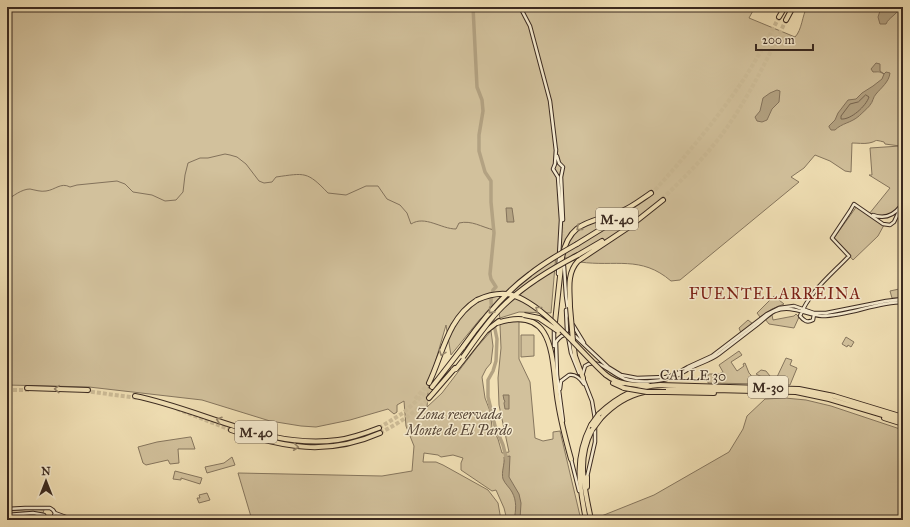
<svg xmlns="http://www.w3.org/2000/svg" width="910" height="527" viewBox="0 0 910 527" font-family="'IM FELL Great Primer',serif">
  <style>
    .green { fill: #d2c19c; stroke: #86765e }
    .water { fill: #b3a282; stroke: #83725b }
    .lines { fill: none; stroke-linecap: round; stroke-linejoin: round }
    .shore { stroke: #776651; stroke-width: 1 }
    .stream { stroke: #83725b; stroke-width: 1 }
    .river { stroke: #b3a282; stroke-width: 3.5 }
    .secondary-tunnel { stroke: #cdbc97; stroke-width: 2.5; stroke-dasharray: 2.5 1; stroke-linecap: butt }
    .highway-tunnel { stroke: #cdbc97; stroke-width: 4; stroke-dasharray: 4 2; stroke-linecap: butt }
    .secondary-casing { stroke: #3b2a20; stroke-width: 4.5 }
    .highway-casing { stroke: #3b2a20; stroke-width: 6 }
    .secondary { stroke: #f6ebcf; stroke-width: 2.5 }
    .highway { stroke: #f1e0b5; stroke-width: 4 }
    .highway-bridge-casing { stroke: #3b2a20; stroke-width: 6; stroke-linecap: butt }
    .highway-bridge { stroke: #f1e0b5; stroke-width: 4 }
    .oneway { stroke: #96856a }
    .labels { text-anchor: middle; stroke-width: 3; stroke-linejoin: round; paint-order: stroke }
    .shield { fill: #f6ebcf; stroke: #736454; stroke-width: 1 }
    .shield-label { font-size: 13px; font-weight: bold; fill: #3b2a20 }
    .street-label { font-size: 14px; fill: #3b2a20; stroke: #f6ebcf }
    .park-label { font-size: 14px; font-style: italic; fill: #594839; stroke: #f6ebcf }
    .quarter-label { font-size: 16px; letter-spacing: 1px; fill: #7a1f14; stroke: #f6ebcf }
  </style>
  <rect width="100%" height="100%" fill="#f1e0b5"/>
  <filter id="stains"><feTurbulence type="fractalNoise" baseFrequency=".005" numOctaves="4"/><feColorMatrix values="0 0 0 0 .2 0 0 0 0 .09 0 0 0 0 .02 0 0 0 .5 -.17"/></filter>
  <radialGradient id="worn" r=".72"><stop offset=".6" stop-color="#630" stop-opacity="0"/><stop offset="1" stop-color="#630" stop-opacity=".3"/></radialGradient>
  <path class="green" d="M7,7H755L749,18L795,37C802,30 802,16 807,7H903V203C891,216 886,217 869,214L890,188L869,175H872L870,148L900,146L885,144L884,142C872,139 879,141 869,143C864,144 857,143 852,143L851,172L845,171L830,161L815,155L804,168L791,177L799,182L680,280L671,281C641,255 615,267 580,262C572,261 564,257 556,254L551,313L519,312L500,318L497,305L496,307L480,319L451,355L446,325L433,370L429,380L427,407L442,393L477,347L491,331L493,346L491,363L486,369L482,377L485,398L490,411L492,427L498,439L502,453L509,452L499,405L498,378L501,348L500,325V323L519,319V359L530,382L535,438L543,441L553,439V432L560,431L581,520H507L504,508L496,490L492,491L461,470V463L463,458L453,455L441,457L438,455L424,453L423,462H436L443,465L488,490L498,503L501,520H252L238,473L382,476L412,471L414,446L406,426L404,401L397,405V412L394,414L388,409L350,420L316,427L301,426L270,421L202,400L89,387L7,385Z
    M857,206L884,225L878,236L853,260L834,238Z
    M899,289V298H892L890,291Z
    M774,296L784,304L772,309L760,317L757,313Z
    M796,314L799,317L794,328L769,324L765,319L772,315L773,320L794,316Z
    M748,320L753,324L741,333L739,328Z
    M521,335H534V356L521,357Z
    M846,337L854,342L851,347L848,345L847,347L842,344Z
    M739,351L742,355L731,362L737,371L744,366L743,364L745,363L749,373L751,375V379L758,381L761,380L764,383L763,384L708,383V374H719L723,372L719,365Z
    M786,358L792,360L790,365L797,368L790,385L776,384L777,377Z
    M761,370L766,371L770,376L766,379L756,374Z
    M785,398L806,400L831,406L903,430V520H599V517L654,495L729,452L743,429L747,416L765,399Z
    M190,437H191L195,449H178L179,463L170,464L168,460L146,465L143,463L138,447L157,442Z
    M232,457L235,465L207,473L205,467L224,463Z
    M175,471L202,478L200,484L181,478V480L173,479Z
    M207,493L210,500L199,503L197,498H200L199,495Z
    M33,509L44,510L43,513L24,512L7,514V511Z"/>
  <path class="water" d="M889,7H900C897,15 889,17 886,24H880L878,17L880,11Z
    M876,63L880,64V71L884,74L886,72L890,73C889,82 881,88 876,94C873,97 873,102 870,105C870,106 860,115 859,116C851,123 842,123 835,130H831L829,127V126L835,120L838,113L848,100L856,99L862,93L873,86L882,79L884,74C879,71 878,72 873,72L871,69Z
    M777,90L780,91L779,102L772,109L767,120L762,122L757,121L755,117L760,111L763,98L770,93Z
    M506,208H512L514,222H507Z
    M503,395H509V409H505L504,403L505,401L504,400Z
    M510,456L509,477L519,494L521,503L520,520H514C516,510 517,501 512,492C510,488 505,484 503,479C501,472 505,464 504,457Z"/>
  <g class="lines">
    <path class="shore" d="M866,95L869,97C866,106 851,120 841,119V116L850,104L858,102Z"/>
    <path class="stream" d="M7,200C13,196 22,189 30,189C35,190 41,192 46,191C55,190 61,182 70,187L77,185L117,181L125,184L133,192L152,195L165,201L176,200L183,192L185,175L188,163L200,158H208L225,154L230,155L237,157L246,164L259,181L264,183L272,182L276,177C305,173 307,171 328,193L346,195L366,186H378L387,199L400,205L407,213L411,224C425,215 441,229 456,229L459,223C472,220 481,227 494,230"/>
    <path class="river" d="M473,7L477,87L482,100L483,111L479,135V151L485,172L491,181V202L494,233L490,274L491,279L496,287L493,290L491,300L492,315L497,339L496,361L493,371L488,380V397L495,426L503,445L507,461"/>
    <path class="secondary-tunnel" d="M563,220L564,248"/>
    <path class="highway-tunnel" d="M655,190C684,158 711,126 735,92C752,68 766,43 779,17
      M662,199C683,179 703,159 720,137C747,101 767,60 786,20
      M7,390H31
      M85,391L138,398
      M415,399L429,383
      M177,409L231,430
      M379,428L403,413L432,387
      M380,433C399,423 415,413 429,398"/>
    <defs>
      <path id="secondary" d="M520,7L530,26L550,101L556,151
        M556,149L555,164L553,169L558,177L561,220L558,274
        M557,156L559,163L563,167L561,177L563,220
        M873,215C884,219 893,216 900,207
        M564,266L566,296L569,317
        M566,310L567,331
        M814,314L813,320C807,323 804,321 800,316C809,292 832,274 849,256L832,238L850,211L854,204L883,224L890,225L894,222L903,203
        M573,325L584,343
        M554,329V346
        M568,336L571,353L579,373
        M583,373L585,366C598,356 612,375 625,379C638,383 657,382 670,378C677,377 683,372 689,369C699,363 710,361 719,354C732,344 745,334 758,324C763,320 769,314 775,311C791,304 806,315 822,316C849,316 876,302 903,302
        M557,375L563,421
        M557,376L556,342C561,334 567,332 575,336L608,367L621,375L637,378L666,377L674,375L688,367L712,356L767,314L779,308L794,306L814,313H826L886,301L903,299
        M583,378L592,401L595,419
        M560,389L561,381L569,375C576,374 580,378 584,384
        M571,459L579,491
        M587,477L595,442V426
        M7,509L25,508H50L53,510L55,513L53,518C49,520 46,519 44,515
        M55,513L74,520
        M7,515L33,513L44,515
        M53,518L61,520"/>
      <path id="highway" d="M779,17L785,7
        M786,20L793,7
        M577,244L611,223L630,210
        M578,255L602,241
        M570,307C570,291 566,274 578,261L629,227L663,200
        M555,322L562,258C569,219 593,223 622,211C632,207 642,199 651,193
        M497,323C558,303 551,363 558,403C561,422 566,441 571,459
        M573,341L575,356L583,378
        M453,370L456,369L486,331L499,321
        M606,375C619,385 632,385 648,385
        M429,383C443,354 447,319 477,300
        M613,383L624,388
        M432,387L463,347
        M27,388L88,390
        M650,391L675,389L796,392L829,399L903,421
        M666,392L714,393
        M135,396C202,409 268,450 338,440C352,438 366,433 379,428
        M429,398L455,368
        M599,414C616,398 636,386 660,385L799,389L834,396L903,417
        M601,418C613,405 626,396 644,392
        M884,418L903,424
        M231,430C284,448 328,456 380,433
        M587,487V477
        M586,520C579,484 574,459 591,425
        M591,520C585,488 576,461 592,430"/>
    </defs>
    <use href="#secondary" class="secondary-casing"/>
    <use href="#highway" class="highway-casing"/>
    <use href="#secondary" class="secondary"/>
    <use href="#highway" class="highway"/>
    <defs>
      <path id="highway-bridge" d="M477,300C486,296 497,293 507,294C539,298 581,353 606,375
        M570,307L573,341
        M524,315L539,318L558,331
        M463,347C482,320 503,294 530,274C544,263 561,253 577,244
        M463,357C475,340 487,322 502,307C524,285 551,269 578,255
        M624,388L647,392H666
        M591,425L599,414
        M592,430L601,418"/>
    </defs>
    <use href="#highway-bridge" class="highway-bridge-casing"/>
    <use href="#highway-bridge" class="highway-bridge"/>
  </g>
  <defs><path id="oneway-chevron" d="M-2-3.5L2.5 0L-2 3.5" fill="none" stroke-width="1.6" stroke-linecap="round" stroke-linejoin="round"/></defs>
  <g class="oneway">
    <use href="#oneway-chevron" transform="translate(579 228) rotate(140)"/>
    <use href="#oneway-chevron" transform="translate(538 309) rotate(-142)"/>
    <use href="#oneway-chevron" transform="translate(491 311) rotate(132)"/>
    <use href="#oneway-chevron" transform="translate(442 353) rotate(110)"/>
    <use href="#oneway-chevron" transform="translate(57 389) rotate(-178)"/>
    <use href="#oneway-chevron" transform="translate(219 420) rotate(-162)"/>
    <use href="#oneway-chevron" transform="translate(296 447) rotate(6)"/>
  </g>
  <g class="labels">
    <g class="shield">
      <rect x="596" y="208" width="42" height="22" rx="3"/>
      <rect x="748" y="376" width="40" height="22" rx="3"/>
      <rect x="235" y="421" width="42" height="22" rx="3"/>
    </g>
    <g class="shield-label">
      <text x="617" y="224">M-40</text>
      <text x="768" y="392">M-30</text>
      <text x="256" y="437">M-40</text>
    </g>
    <g class="street-label">
      <text transform="translate(693 375) rotate(1)" y="5">CALLE 30</text>
    </g>
    <g class="park-label">
      <text x="459" y="419">Zona reservada<tspan x="459" dy="16">Monte de El Pardo</tspan></text>
    </g>
    <g class="quarter-label">
      <text x="775" y="299">FUENTELARREINA</text>
    </g>
  </g>
  <rect width="910" height="527" fill="none" stroke="#f1e0b5" stroke-width="24"/>
  <rect x="8" y="8" width="894" height="511" fill="none" stroke="#3b2a20" stroke-width="2"/>
  <rect x="12" y="12" width="886" height="503" fill="none" stroke="#3b2a20"/>
  <g transform="translate(46 481)" stroke="#f6ebcf" stroke-width="3" paint-order="stroke">
  <path d="M0-3L7 15L0 10L-7 15Z" fill="#3b2a20"/>
  <text y="-6" font-size="11" font-weight="bold" text-anchor="middle" fill="#3b2a20">N</text>
  </g>
  <path d="M756 44v6h57v-6" fill="none" stroke="#3b2a20" stroke-width="2"/>
  <text x="762" y="44" font-size="12" fill="#3b2a20" stroke="#f6ebcf" stroke-width="3" paint-order="stroke">200 m</text>
  <rect width="100%" height="100%" filter="url(#stains)"/>
  <rect width="100%" height="100%" fill="url(#worn)"/>
</svg>
